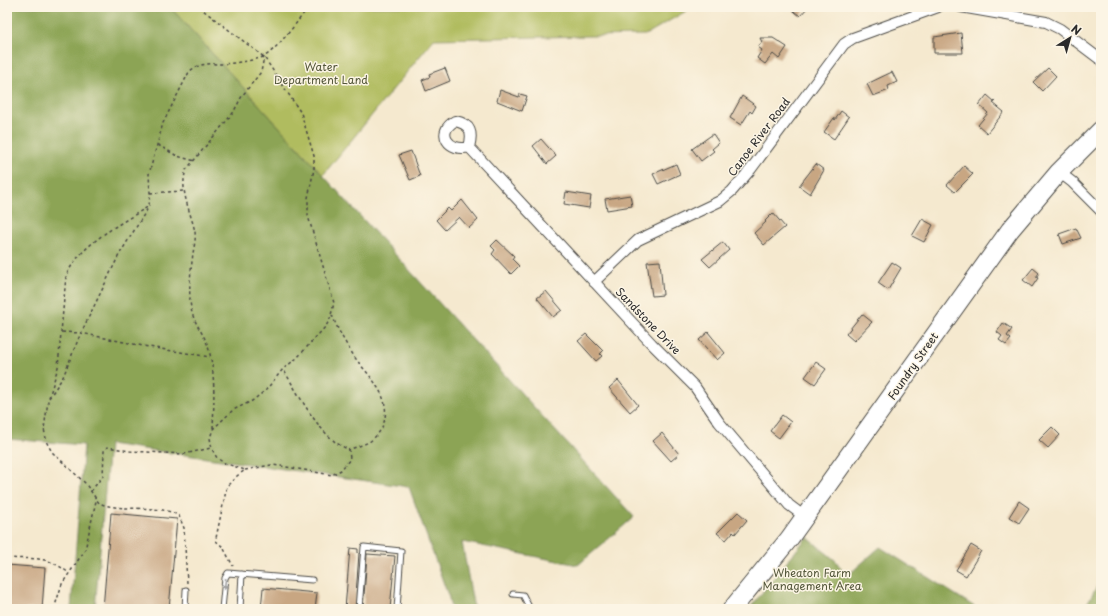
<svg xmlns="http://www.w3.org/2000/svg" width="1108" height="616" viewBox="0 0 1108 616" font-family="'Playpen Sans',sans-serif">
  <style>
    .green { fill: #b0bc5e; stroke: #6e7444 }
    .forest { fill: #8ca455; stroke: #5c6840 }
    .building { fill: #c8a682 }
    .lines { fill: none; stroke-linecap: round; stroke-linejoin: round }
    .lane-casing { stroke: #494844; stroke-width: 7 }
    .street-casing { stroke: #494844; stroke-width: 12 }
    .highway-casing { stroke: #494844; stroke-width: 20 }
    .path { stroke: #494844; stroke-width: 1.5; stroke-dasharray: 3 3; stroke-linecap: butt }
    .lane { stroke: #fff; stroke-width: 5 }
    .street { stroke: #fff; stroke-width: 10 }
    .highway { stroke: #fff; stroke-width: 18 }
    .oneway { fill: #a0a0a0 }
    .labels { text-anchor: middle; stroke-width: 3; stroke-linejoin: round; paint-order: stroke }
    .park-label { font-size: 11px; fill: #53563a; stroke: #fcf5e5 }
    .street-label { font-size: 11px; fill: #2b2b2b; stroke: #fcf5e5 }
  </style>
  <rect width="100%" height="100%" fill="#fcf5e5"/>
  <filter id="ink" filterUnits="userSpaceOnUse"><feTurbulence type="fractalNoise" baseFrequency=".025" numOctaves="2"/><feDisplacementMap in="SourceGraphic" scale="8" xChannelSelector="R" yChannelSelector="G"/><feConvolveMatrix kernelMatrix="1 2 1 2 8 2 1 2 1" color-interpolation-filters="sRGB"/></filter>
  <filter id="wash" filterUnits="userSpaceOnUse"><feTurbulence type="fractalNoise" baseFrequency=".012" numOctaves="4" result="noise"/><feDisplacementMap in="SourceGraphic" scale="16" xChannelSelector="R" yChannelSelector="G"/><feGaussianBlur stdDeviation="0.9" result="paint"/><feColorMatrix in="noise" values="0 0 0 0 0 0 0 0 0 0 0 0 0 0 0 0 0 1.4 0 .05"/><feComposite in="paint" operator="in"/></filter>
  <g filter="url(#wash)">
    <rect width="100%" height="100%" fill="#f5e9cf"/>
    <path class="green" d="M170,7H693L645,35L434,39L323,175Z"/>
    <path class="forest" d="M7,7H170L634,517L578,565L462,542L474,609H451L449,598L409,487L109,444L95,609H71L84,445L7,439Z
      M807,537L836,561L846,577L880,547L978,609H749Z
      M1101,579V609H1084Z"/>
    <g id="blocks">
      <path class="building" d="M789,7H808L800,16Z
        M961,33L963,53H934V37Z
        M760,38H773L787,47L779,59L773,54L765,64L757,58L762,50L758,47L762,42Z
        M445,68L450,81L426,91L422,80L430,77L429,74Z
        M1048,68L1056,76L1042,91L1033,82Z
        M892,72L897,82L888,86L889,90L873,96L867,84Z
        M500,90L519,97L520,94L527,96L522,111L497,101Z
        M987,95L995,102L993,103L1004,112L987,133L978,125L988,113L979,105Z
        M742,96L756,106L752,113L750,111L741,125L730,118Z
        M841,111L849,117L834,139L824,132L834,118L835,120Z
        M713,134L719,143L712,149L714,151L701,161L692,149Z
        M541,139L556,156L547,164L533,146Z
        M411,151L420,176L410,180L399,155Z
        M676,164L680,174L658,184L653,174Z
        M816,164L824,170L810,194L799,186Z
        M964,166L973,174L955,192L947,185Z
        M566,192L591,196L589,208L564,204Z
        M630,195L632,206L607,210L605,199Z
        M462,200L478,220L469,228L459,217L445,230L436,220L448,208L451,211Z
        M773,213L785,227L764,245L754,233L766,222L765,221Z
        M922,219L933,225L924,242L912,236Z
        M1076,228L1081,238L1063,244L1059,234Z
        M497,240L514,256L512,259L519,266L511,274L492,254L495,250L491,246Z
        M723,242L729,250L710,267L702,259Z
        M660,261L663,295L652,296L647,262Z
        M892,262L901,268L888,290L878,283Z
        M1033,268L1039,273L1036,277L1038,278L1032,287L1023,280Z
        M546,291L562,310L553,317L537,298Z
        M862,314L872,322L854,341L846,334Z
        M1003,323L1012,329L1007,336L1011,339L1006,345L999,340L1002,336L997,332Z
        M708,332L725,353L717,360L699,340Z
        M586,334L603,351L600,354L602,356L596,361L578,341Z
        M816,362L826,369L815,384L805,377Z
        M618,380L638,405L630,412L609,388Z
        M782,415L791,422L779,438L770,431Z
        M1052,427L1060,435L1048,448L1039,440Z
        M662,433L679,454L671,461L653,441Z
        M1019,501L1029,508L1019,523L1009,517Z
        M738,512L747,520L735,534L733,532L726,540L717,533Z
        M111,513L177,519L169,609H103Z
        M971,545L981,551L966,576L956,570Z
        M350,548L358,549V553H359L355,609H345Z
        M367,554L395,556L390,609H363Z
        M7,565L45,568L42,609H7Z
        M263,588L317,593L315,609H261Z"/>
    </g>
  </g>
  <g filter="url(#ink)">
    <use href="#blocks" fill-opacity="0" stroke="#494844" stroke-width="1"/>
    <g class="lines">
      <defs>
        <path id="lane" d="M513,594L523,595L530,609
          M185,609L186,590
          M222,609L225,578L228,573L312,580
          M240,609L242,574
          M359,609L364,547L401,551L397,609"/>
        <path id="street" d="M961,7L1046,22L1060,29L1101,60
          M469,147C473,133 471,124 455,121C435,132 449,153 469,147L652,344L695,387L719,422L789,505L805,517
          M1059,172L1072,182L1101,211
          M594,282L638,240L720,201L732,191L751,169L844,44L853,38L938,7"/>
        <path id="highway" d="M732,609L789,539L1010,230L1059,172L1101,130"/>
      </defs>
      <use href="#lane" class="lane-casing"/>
      <use href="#street" class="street-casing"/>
      <use href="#highway" class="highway-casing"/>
      <path class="path" d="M199,7L264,57L301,113L314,156V169L308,198V216L334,303L330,319L326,326L297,358L283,369L266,390L252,401L233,410L213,429L210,438L212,449L217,458L224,463L245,470L237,476L227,486L216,538V541L223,547L233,566
        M158,145L177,156L195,161
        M150,193L184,191
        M332,315C337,328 344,341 352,353C359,365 371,375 378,388C390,406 388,429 369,442C363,445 355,447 349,450
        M62,332L81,333L143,346L210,357
        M49,398L63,377L80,335L119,255L148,208
        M213,428C214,402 216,366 206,341C201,330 193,321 191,308C188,290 191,271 193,253C194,247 196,239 195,232C191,212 179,191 186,170L233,113L242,96L261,72L264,57
        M245,470L271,465L281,466L332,475L341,470L350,459L349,450C344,447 337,444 333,440C312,422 298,393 283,369
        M91,491L103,476L104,451L107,447L130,451L184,454L211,448
        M7,558C36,560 44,554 69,573
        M187,583L184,528L179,516C160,503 121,513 99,503L85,483L52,452L47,443L44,429L48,401L58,367L66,276C81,243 119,225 149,206L150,193L149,174L163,123L189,72C200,62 210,64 223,64C235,63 252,61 263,57C274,53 301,18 308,7
        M54,609L62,584L85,550L96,501"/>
      <use href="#lane" class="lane"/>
      <use href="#street" class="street"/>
      <use href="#highway" class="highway"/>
    </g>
    <defs><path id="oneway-solid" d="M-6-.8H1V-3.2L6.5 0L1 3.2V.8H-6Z"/></defs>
    <use class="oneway" href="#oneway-solid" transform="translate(225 584) rotate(97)"/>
  </g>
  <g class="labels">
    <g class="park-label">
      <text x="321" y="71">Water<tspan x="321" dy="13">Department Land</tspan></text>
      <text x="812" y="577">Wheaton Farm<tspan x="812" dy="13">Management Area</tspan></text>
    </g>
    <g class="street-label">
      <text transform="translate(759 137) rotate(-53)" y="4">Canoe River Road</text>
      <text transform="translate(648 321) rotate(46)" y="4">Sandstone Drive</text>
      <text transform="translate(913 366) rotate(-55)" y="4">Foundry Street</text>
    </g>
  </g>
  <rect width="1108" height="616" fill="none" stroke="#fcf5e5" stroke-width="24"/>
  <g transform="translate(1070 38) rotate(37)" stroke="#fcf5e5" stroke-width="3" paint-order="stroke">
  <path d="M0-3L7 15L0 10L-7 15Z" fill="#2b2b2b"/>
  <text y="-6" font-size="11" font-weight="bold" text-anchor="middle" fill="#2b2b2b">N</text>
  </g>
</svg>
